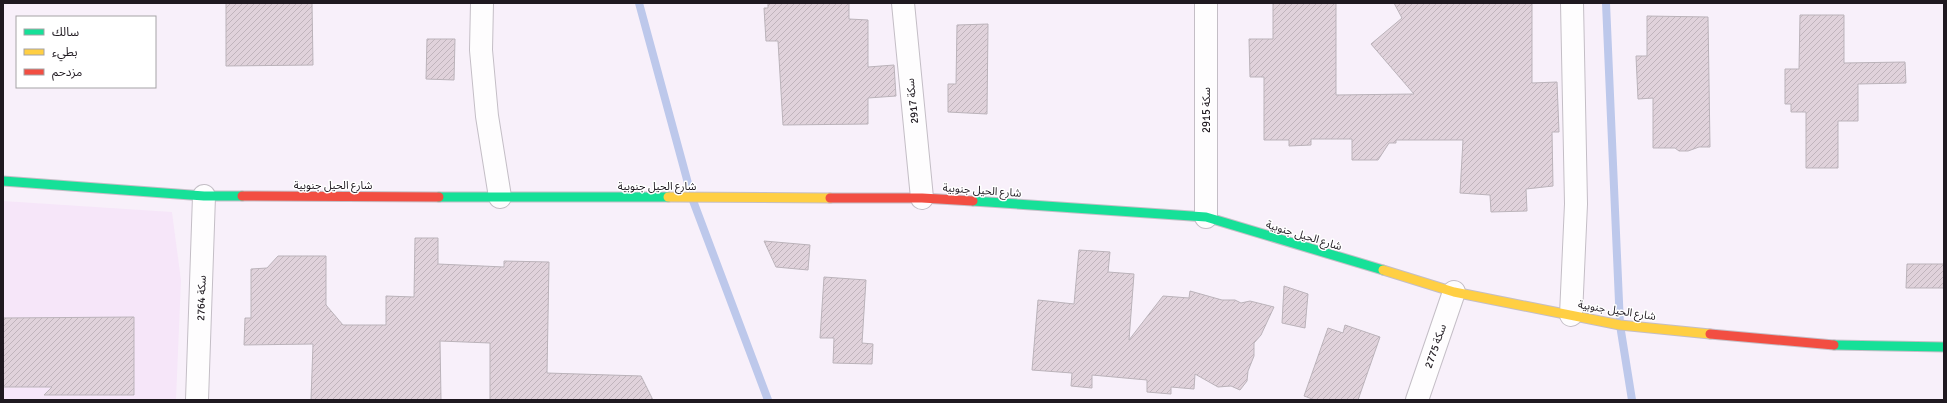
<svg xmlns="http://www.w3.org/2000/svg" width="1947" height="403" viewBox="0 0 1947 403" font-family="Signika,'Noto Sans Arabic',sans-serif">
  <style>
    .built { fill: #f6e6f9 }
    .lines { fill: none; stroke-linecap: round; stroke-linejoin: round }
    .stream { stroke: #bdc8eb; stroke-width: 8 }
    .building { fill: url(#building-hatch); stroke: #bbb3ba }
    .street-casing { stroke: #c4bec6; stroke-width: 24 }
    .fast-casing { stroke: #c4bec6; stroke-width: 11 }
    .slow-casing { stroke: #c4bec6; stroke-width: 11 }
    .jam-casing { stroke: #c4bec6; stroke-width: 11 }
    .street { stroke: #fefdfe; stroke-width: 22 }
    .fast { stroke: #16e098; stroke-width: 9 }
    .slow { stroke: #ffcf43; stroke-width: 9 }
    .jam { stroke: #f24e42; stroke-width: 9 }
    .labels { text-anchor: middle; stroke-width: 3; stroke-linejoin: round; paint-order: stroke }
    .street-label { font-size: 11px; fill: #1f1920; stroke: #fff }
  </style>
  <defs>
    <pattern id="building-hatch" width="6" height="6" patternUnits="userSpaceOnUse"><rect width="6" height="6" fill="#e0d2db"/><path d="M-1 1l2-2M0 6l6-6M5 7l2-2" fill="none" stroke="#c0b4bc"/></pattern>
  </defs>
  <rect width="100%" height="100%" fill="#f8f0fa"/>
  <path class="built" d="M3,201L172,212L181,280L176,400H3Z"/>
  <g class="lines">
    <path class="stream" d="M639,3L692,198L768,400
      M1606,3L1620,325L1632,400"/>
  </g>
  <path class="building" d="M226,3H312L313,65L226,66Z
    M768,3H849V19L868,20V67L894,65L896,96L868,98V124L783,125L778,41H766L764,8H768Z
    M1273,3H1336V95L1414,94L1371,44L1402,18L1394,3H1532V83L1557,82L1559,132H1552L1553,186L1526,189L1527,211L1491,212L1490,195L1460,193L1463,140H1396V143H1389L1378,160H1352V139H1311V145L1289,146V140H1264V77H1250L1249,39H1273Z
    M1800,15H1844V63L1905,62L1906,83L1858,84V121H1838V168H1806V112H1791V104H1785V69H1799Z
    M1647,16L1708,17L1710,147H1699L1688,151H1679L1675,148H1653V98L1638,99L1636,56H1647Z
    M988,24L987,114L948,112V84H956L957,25Z
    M427,39H455L454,80L426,79Z
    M415,238H438V264L504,267V261L549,262L547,373L641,376L653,400H490V343L440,341L441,400H311L313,344L244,345L245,318H251V269L267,268L278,256H326V305L343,325H386V296L414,297Z
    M764,241L810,245L808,270L776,267Z
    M1079,250L1110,252L1108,272L1134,274L1129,340L1163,296L1189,298L1190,291L1222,300H1235L1241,303L1250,301L1274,307L1261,335L1254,343V356L1248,371L1247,381L1240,390L1231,386L1218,387L1195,374L1194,389L1171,387V394L1147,392V380L1092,375V388L1071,386L1072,373L1032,370L1038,300L1074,304Z
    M1907,264H1944V288H1906Z
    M824,277L866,280L862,343L873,344L872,364L833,363L834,338H820Z
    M1284,286L1308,294L1305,328L1282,323Z
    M134,317V395H44L52,387H3V318Z
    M1345,325L1380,337L1358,400H1315L1304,396L1328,328L1343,333Z"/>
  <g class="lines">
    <defs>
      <path id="street" d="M482,3L481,50L487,116L500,197
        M903,3L922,198
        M1206,3V217
        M1571,315L1576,204L1572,3
        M197,400L204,196
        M1417,400L1454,292"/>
      <path id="fast" d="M3,181L204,196H242
        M439,197H668
        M973,201L1206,217L1383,270
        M1834,345L1944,347"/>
      <path id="slow" d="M668,197L830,198
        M1383,270L1454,292L1620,325L1710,334"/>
      <path id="jam" d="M242,196L439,197
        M830,198H922L973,201
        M1710,334L1834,345"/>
    </defs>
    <use href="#street" class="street-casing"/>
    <use href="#fast" class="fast-casing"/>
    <use href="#slow" class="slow-casing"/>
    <use href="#jam" class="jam-casing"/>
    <use href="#street" class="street"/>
    <use href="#fast" class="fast"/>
    <use href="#slow" class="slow"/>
    <use href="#jam" class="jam"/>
  </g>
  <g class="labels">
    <g class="street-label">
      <text transform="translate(912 101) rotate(-96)" y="4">سكة 2917</text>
      <text transform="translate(1206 110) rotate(-90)" y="4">سكة 2915</text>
      <text x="333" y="189">شارع الحيل جنوبية</text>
      <text x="657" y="190">شارع الحيل جنوبية</text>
      <text transform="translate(982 190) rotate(4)" y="4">شارع الحيل جنوبية</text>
      <text transform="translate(1304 235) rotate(17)" y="4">شارع الحيل جنوبية</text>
      <text transform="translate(201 298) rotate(-88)" y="4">سكة 2764</text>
      <text transform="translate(1617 310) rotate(9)" y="4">شارع الحيل جنوبية</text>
      <text transform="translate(1435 346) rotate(-71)" y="4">سكة 2775</text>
    </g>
  </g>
  <rect width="1947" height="403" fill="none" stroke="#1f1920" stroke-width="8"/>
  <rect x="16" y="16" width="140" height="72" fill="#ffffff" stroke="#a5a3a6"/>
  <rect x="24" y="29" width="20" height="6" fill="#16e098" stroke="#a5a3a6"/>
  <text x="52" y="36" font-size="12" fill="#1f1920">سالك</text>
  <rect x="24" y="49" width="20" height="6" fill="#ffcf43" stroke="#a5a3a6"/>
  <text x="52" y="56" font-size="12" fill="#1f1920">بطيء</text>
  <rect x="24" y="69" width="20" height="6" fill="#f24e42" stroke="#a5a3a6"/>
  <text x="52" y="76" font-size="12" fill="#1f1920">مزدحم</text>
</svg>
